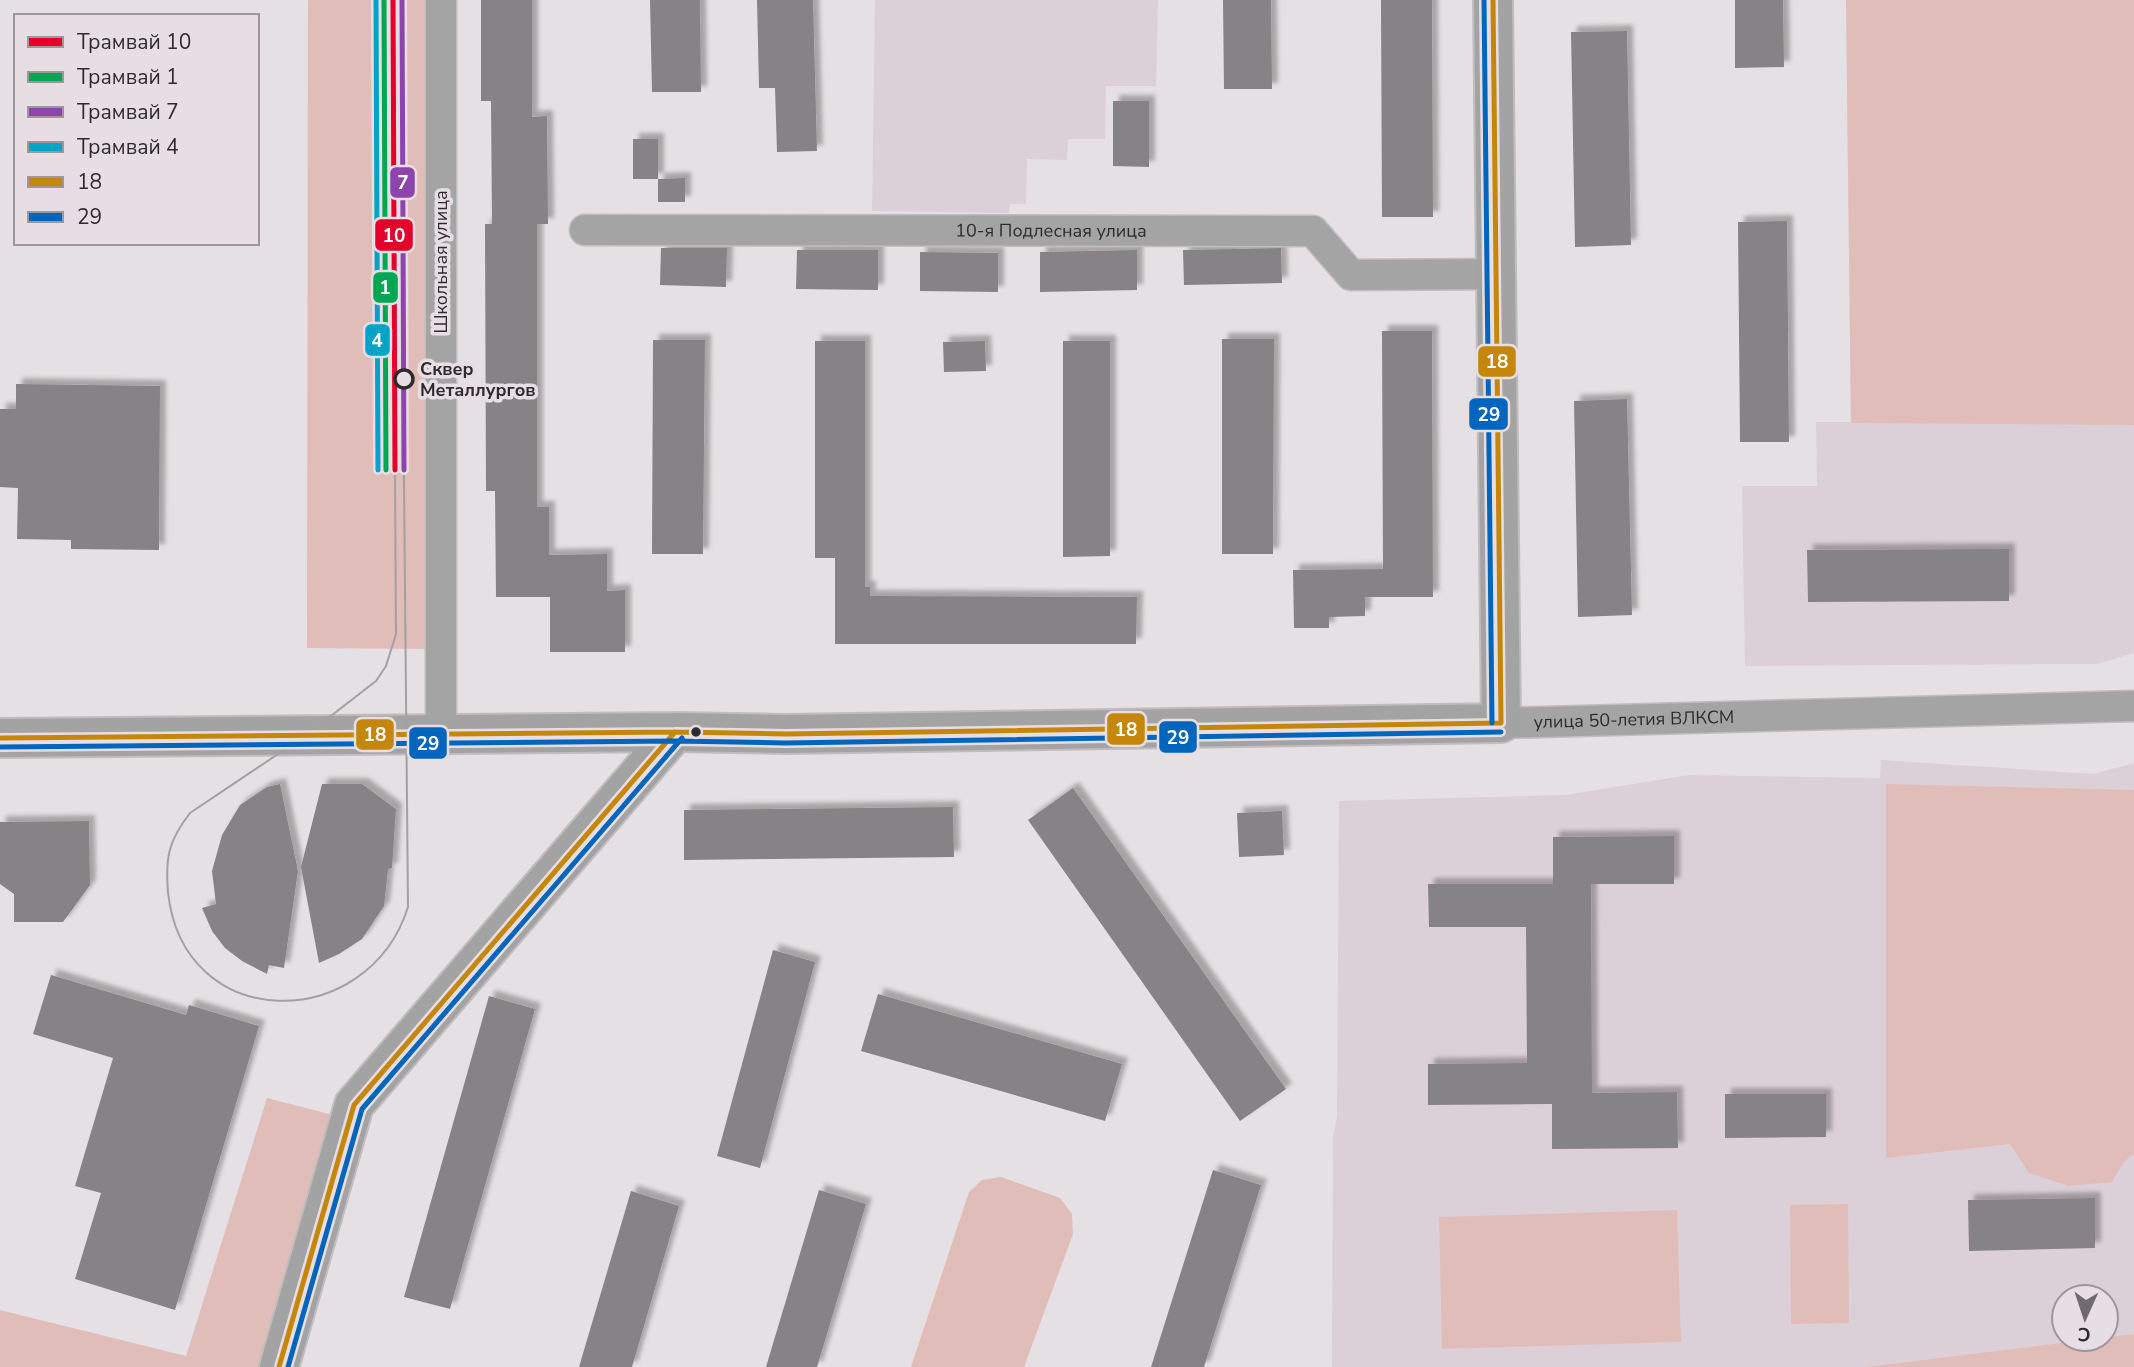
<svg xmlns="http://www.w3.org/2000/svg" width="2134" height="1367" viewBox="0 0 2134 1367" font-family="'Nunito Sans',sans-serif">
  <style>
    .built { fill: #dbd0d7 }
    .green { fill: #e1bdb9 }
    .building { fill: #868386; filter: url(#shadow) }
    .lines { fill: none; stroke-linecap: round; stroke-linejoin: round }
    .street-casing { stroke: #c0bdbf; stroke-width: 33 }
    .secondary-casing { stroke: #c0bdbf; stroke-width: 42 }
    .street { stroke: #a5a4a4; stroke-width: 30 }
    .secondary { stroke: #a4a3a3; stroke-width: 38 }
    .tram { stroke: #a3a0a2; stroke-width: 2 }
    .bus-1-casing { stroke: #e7dee4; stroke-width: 10 }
    .bus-2-casing { stroke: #e7dee4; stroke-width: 10 }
    .bus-1 { stroke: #c5870b; stroke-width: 5 }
    .bus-2 { stroke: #0065bd; stroke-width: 5 }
    .tram-1-casing { stroke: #e7dee4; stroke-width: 10 }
    .tram-2-casing { stroke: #e7dee4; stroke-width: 10 }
    .tram-3-casing { stroke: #e7dee4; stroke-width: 10 }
    .tram-4-casing { stroke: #e7dee4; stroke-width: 10 }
    .tram-1 { stroke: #e4002b; stroke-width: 5 }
    .tram-2 { stroke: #00a651; stroke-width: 5 }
    .tram-3 { stroke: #8e44ad; stroke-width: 5 }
    .tram-4 { stroke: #02a3c6; stroke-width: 5 }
    .stop-dot { fill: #e7dee4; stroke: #2e2b2d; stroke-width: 3.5 }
    .bus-dot { fill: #2e2b2d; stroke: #e7dee4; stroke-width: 2.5 }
    .labels { text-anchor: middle; stroke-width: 7; stroke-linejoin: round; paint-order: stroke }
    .street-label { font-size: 18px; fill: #2e2b2d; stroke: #e7dee4 }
    .stop-label { font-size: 18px; font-weight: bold; fill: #2e2b2d; stroke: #e7dee4; text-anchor: start }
    .line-badge { stroke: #e7dee4; stroke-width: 2.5 }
    .badge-label { font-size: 19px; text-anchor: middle; font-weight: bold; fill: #fff }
  </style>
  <defs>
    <filter id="shadow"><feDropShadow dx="6" dy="-6" stdDeviation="2" flood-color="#0004"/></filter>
  </defs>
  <rect width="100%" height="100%" fill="#e5e0e3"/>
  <path class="built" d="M875,0H1158L1156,86H1106L1105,139H1068L1067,160L1027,159L1026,204H1010L1009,213L872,211Z
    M1846,0H2134V653L2097,664L1745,666L1742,486H1817L1816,422H1851Z
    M1881,760L2094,774L2134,763V1334L2106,1337V1297H2064V1339H2093L1866,1367H1332L1333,1137L1337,1116L1339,801L1565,795L1689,775L1880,778Z"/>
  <path class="green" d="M308,0H432L431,649L307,648Z
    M1846,0H2134V425L1851,423Z
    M1886,784L2134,790V1154L2124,1162L2112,1182L2069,1186L2029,1173L2010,1144L1886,1158Z
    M267,1098L333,1115L262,1367H0V1310L186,1356Z
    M1001,1177L1060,1198L1072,1214L1073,1234L1024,1367H911L969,1192L982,1180Z
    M1848,1204L1849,1323L1791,1324L1790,1205Z
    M1677,1210L1681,1342L1442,1349L1439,1217Z
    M2134,1334V1367H1866L2093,1339H2106V1337Z"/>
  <path class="building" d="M481,0H532V117L547,116L548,224H537V507H549V555L607,554V591L625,590V652H550V597H496L495,491H486L485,224H492L491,101H481Z
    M650,0H700L701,92H652Z
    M757,0H813L817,151L777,152L775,88H759Z
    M1223,0H1271L1272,89H1224Z
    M1381,0H1432L1433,217H1382Z
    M1735,0H1783L1784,67L1735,68Z
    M1627,31L1631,245L1575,247L1571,32Z
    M1113,101H1149V167L1113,166Z
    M633,139H658V179H633Z
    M685,178V202H658V179Z
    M1787,221L1789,442H1740L1738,222Z
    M661,248H727L726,287L660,285Z
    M1281,248L1282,283L1184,285L1183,250Z
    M797,250H878V290L796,289Z
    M1137,250V290L1040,292V252Z
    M920,252L998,253V292L920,291Z
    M1382,331H1432L1433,597H1365V616L1329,617V628H1294L1293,570L1383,569Z
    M1222,339H1274L1273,554H1222Z
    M653,340H705L703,554H652Z
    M815,341H865V587H870V596L1137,597L1136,644H835V558H815Z
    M985,341L986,371L944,372L943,342Z
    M1063,341H1110V556L1063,557Z
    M16,384L160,386L159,550L71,549V540L17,539L18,488L0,487V409H16Z
    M1627,399L1632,615L1578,617L1574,401Z
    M2009,549V601L1808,602L1807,550Z
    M280,784L298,871L284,968L269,965L267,974L242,961L225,948L212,931L202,908L216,904L212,871L222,835L240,805L267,787Z
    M322,784H362L396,809L392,868L388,869L384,906L362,939L339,954L319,963L301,867Z
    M1073,788L1286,1089L1240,1121L1028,820Z
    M953,807L954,857L684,860V810Z
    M1282,811L1284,855L1239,857L1237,813Z
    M89,821L90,885L63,922H14V894L0,884V822Z
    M1674,836V884H1591L1592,1093L1677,1092L1678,1148L1552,1149V1104L1428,1105V1064L1527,1063L1526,927H1429L1428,884H1553V837Z
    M773,950L815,962L760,1168L717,1156Z
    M51,975L186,1015L189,1005L259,1026L175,1310L75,1279L101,1193L75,1186L113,1058L33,1034Z
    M878,994L1122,1064L1105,1121L861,1051Z
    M489,996L535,1009L450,1309L404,1297Z
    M1725,1094H1826V1137L1725,1138Z
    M1213,1170L1261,1185L1204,1367H1151Z
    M819,1190L866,1204L817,1367H766Z
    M631,1191L679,1206L632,1367H579Z
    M2095,1198V1248L1969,1251L1968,1200Z"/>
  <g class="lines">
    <defs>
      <g id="street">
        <path d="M441,0V734"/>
        <path id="s1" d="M585,230L1313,231L1351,275L1496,274"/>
        <path id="s2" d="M1501,723L2134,706"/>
      </g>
      <path id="secondary" d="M0,738L675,732L785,734L1501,723L1493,0
        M279,1367L354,1105L675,732"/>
    </defs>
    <use href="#street" class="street-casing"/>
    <use href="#secondary" class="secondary-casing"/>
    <use href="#street" class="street"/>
    <use href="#secondary" class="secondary"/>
    <path class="tram" d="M395,470L396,634L386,666L376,681L305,736L190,813C169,840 165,857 168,892C183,1035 368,1034 408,907L403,379"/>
    <defs>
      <path id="bus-1" d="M1493,0L1501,723
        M0,738L675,732L785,734L1501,723
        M279,1367L354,1105L675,732"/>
      <path id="bus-2" d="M1484,0L1492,723
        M0,747L675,741L785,743L1501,732
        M288,1367L362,1109L682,738"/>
    </defs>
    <use href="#bus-1" class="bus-1-casing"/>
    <use href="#bus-2" class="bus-2-casing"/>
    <use href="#bus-1" class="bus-1"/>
    <use href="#bus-2" class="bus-2"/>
    <defs>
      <path id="tram-1" d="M393,0L395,470"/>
      <path id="tram-2" d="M384,0L386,470"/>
      <path id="tram-3" d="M402,0L404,470"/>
      <path id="tram-4" d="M376,0L378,470"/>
    </defs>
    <use href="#tram-1" class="tram-1-casing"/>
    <use href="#tram-2" class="tram-2-casing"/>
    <use href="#tram-3" class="tram-3-casing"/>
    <use href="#tram-4" class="tram-4-casing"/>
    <use href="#tram-1" class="tram-1"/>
    <use href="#tram-2" class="tram-2"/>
    <use href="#tram-3" class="tram-3"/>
    <use href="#tram-4" class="tram-4"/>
  </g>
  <circle class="stop-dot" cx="404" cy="379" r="9"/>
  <circle class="bus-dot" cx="696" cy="732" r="6"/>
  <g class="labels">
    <g class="street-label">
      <text dy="6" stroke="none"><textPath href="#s1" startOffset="466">10-я Подлесная улица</textPath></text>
      <text transform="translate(441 262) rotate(-90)" y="6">Школьная улица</text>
      <text dy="6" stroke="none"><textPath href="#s2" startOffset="133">улица 50-летия ВЛКСМ</textPath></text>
    </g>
    <g class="stop-label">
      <text x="420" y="375">Сквер<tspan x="420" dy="21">Металлургов</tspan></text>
    </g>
  </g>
  <g class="line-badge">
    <rect x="389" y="166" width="27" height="33" rx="7" fill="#8e44ad"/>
    <rect x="374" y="218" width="40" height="34" rx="7" fill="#e4002b"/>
    <rect x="372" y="271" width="27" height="33" rx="7" fill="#00a651"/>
    <rect x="364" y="323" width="27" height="34" rx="7" fill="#02a3c6"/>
    <rect x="1477" y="345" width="40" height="33" rx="7" fill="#c5870b"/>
    <rect x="1468" y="397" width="41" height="34" rx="7" fill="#0065bd"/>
    <rect x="1106" y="712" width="40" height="34" rx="7" fill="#c5870b"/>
    <rect x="355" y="718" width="40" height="33" rx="7" fill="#c5870b"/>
    <rect x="1158" y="720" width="40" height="34" rx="7" fill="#0065bd"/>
    <rect x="408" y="726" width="40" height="34" rx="7" fill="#0065bd"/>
  </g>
  <g class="badge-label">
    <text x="403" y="189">7</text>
    <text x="394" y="242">10</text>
    <text x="385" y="294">1</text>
    <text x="377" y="347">4</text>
    <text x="1497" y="368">18</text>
    <text x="1489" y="421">29</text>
    <text x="1126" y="736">18</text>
    <text x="375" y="741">18</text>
    <text x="1178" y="744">29</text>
    <text x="428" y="750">29</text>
  </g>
  <rect x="14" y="14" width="245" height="231" fill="#e7dee4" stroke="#9d969b" stroke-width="2"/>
  <rect x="28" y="37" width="35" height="10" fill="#e4002b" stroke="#9d969b" stroke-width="2"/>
  <text x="77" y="49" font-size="21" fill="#2e2b2d">Трамвай 10</text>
  <rect x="28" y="72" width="35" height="10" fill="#00a651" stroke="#9d969b" stroke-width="2"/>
  <text x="77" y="84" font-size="21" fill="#2e2b2d">Трамвай 1</text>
  <rect x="28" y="107" width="35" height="10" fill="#8e44ad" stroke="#9d969b" stroke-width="2"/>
  <text x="77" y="119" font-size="21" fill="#2e2b2d">Трамвай 7</text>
  <rect x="28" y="142" width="35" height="10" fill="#02a3c6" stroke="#9d969b" stroke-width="2"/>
  <text x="77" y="154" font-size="21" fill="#2e2b2d">Трамвай 4</text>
  <rect x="28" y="177" width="35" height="10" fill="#c5870b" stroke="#9d969b" stroke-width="2"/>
  <text x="77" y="189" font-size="21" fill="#2e2b2d">18</text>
  <rect x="28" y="212" width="35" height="10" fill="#0065bd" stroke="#9d969b" stroke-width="2"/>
  <text x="77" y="224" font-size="21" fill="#2e2b2d">29</text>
  <g transform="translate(2085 1318) rotate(183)"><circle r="33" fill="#e7dee4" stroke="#9d969b" stroke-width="2"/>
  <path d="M0-5L12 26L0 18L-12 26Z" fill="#6e6a6d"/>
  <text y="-10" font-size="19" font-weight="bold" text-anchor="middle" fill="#2e2b2d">С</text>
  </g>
</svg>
